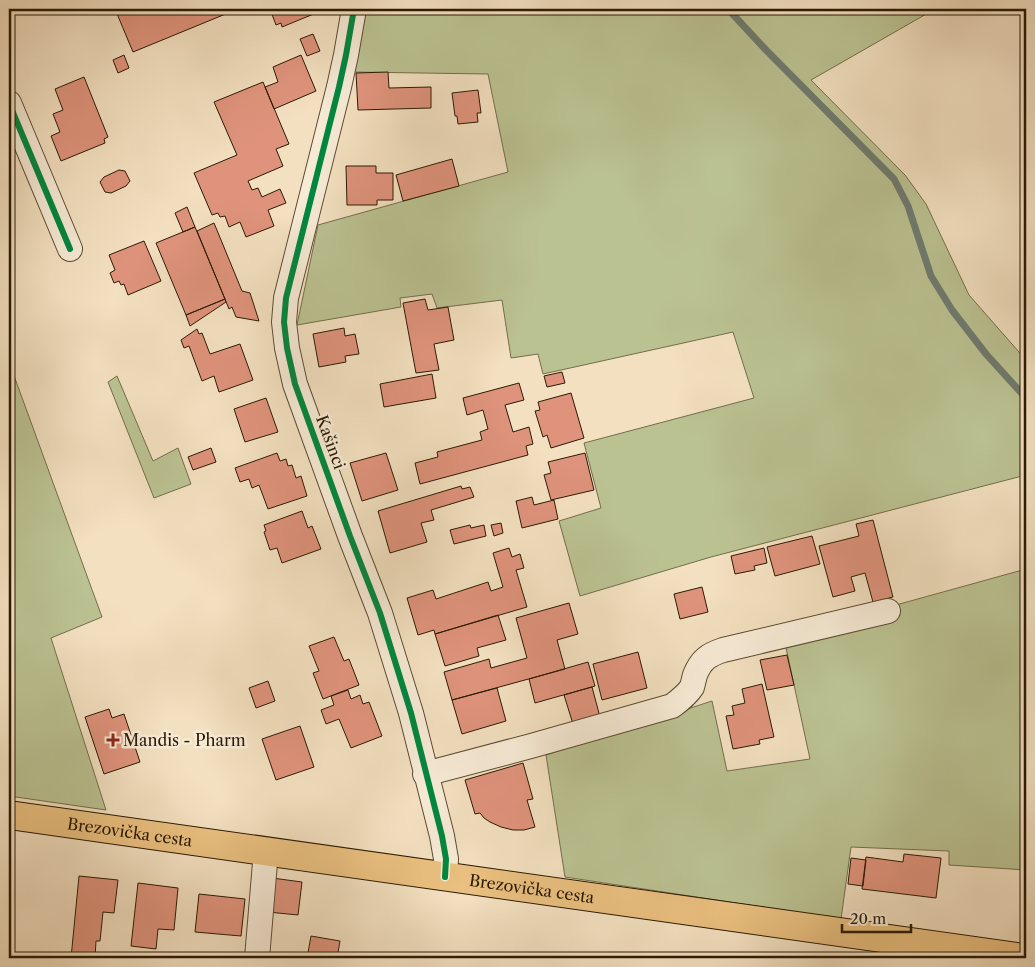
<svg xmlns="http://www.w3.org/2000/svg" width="1035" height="967" viewBox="0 0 1035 967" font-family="'Libre Caslon Text',serif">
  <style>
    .green { fill: #bbc292; stroke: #736e4a }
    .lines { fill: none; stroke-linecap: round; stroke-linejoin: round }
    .stream { stroke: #6f7b6f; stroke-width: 7 }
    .building { fill: #df937c; stroke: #2b1a03 }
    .minor-casing { stroke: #5d4c32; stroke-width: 26 }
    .major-casing { stroke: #2b1a03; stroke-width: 30 }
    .minor { stroke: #f7ebd6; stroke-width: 24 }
    .major { stroke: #eac080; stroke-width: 28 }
    .cycleway-casing { stroke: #f7ebd6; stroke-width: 9 }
    .cycleway { stroke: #00873e; stroke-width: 6 }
    .poi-dot { fill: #8f2418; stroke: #f7ebd6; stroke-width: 2 }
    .labels { text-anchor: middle; stroke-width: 5; stroke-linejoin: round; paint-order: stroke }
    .street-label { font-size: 16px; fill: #2b1a03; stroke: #f7ebd6 }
    .poi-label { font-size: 16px; fill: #2b1a03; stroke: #f7ebd6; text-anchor: start }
  </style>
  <rect width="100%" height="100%" fill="#f3e0c0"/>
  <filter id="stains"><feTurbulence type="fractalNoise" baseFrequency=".004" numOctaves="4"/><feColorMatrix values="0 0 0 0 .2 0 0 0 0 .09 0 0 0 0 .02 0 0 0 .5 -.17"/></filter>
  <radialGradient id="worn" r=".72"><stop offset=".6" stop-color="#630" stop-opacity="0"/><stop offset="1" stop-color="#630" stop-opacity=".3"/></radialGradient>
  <path class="green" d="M365,9H935L811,80L905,175L926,204L969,295L1026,360V475L711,557L580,596L559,521L601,508L584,443L754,398L733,332L543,374L538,354L511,358L502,300L437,308L432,294L400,298L401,307L297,325L318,225L508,172L488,74L353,72Z
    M9,362L102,617L51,638L106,810L9,796Z
    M117,376L153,461L178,448L191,484L154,498L108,382Z
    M1026,569V870L949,865V851L851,847L841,919L565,877L546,755L712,701L727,771L810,759L785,643L896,605Z"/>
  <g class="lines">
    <path class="stream" d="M728,9L766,50L894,179L908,206L931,276L952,310L986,354L1026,398"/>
  </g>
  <path class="building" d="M115,9H226L228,13L133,52Z
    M270,9H315L316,13L282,27L281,23L276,25Z
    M313,34L320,51L307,56L300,39Z
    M124,55L129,68L118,73L113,60Z
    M301,55L316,91L274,109L265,87L278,82L273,67Z
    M388,72L389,88L431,87V108L358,110L356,73Z
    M84,77L108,137L104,139L105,143L61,161L51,136L60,132L53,114L63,110L55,89Z
    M263,82L289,144L276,149L283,166L248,181L252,190L258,188L262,197L280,189L286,203L268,210L274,226L246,237L240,222L229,227L225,216L220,217L218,213L212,215L194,173L237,155L214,102Z
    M478,90L481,113H477L478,122L458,124L457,116H455L452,93Z
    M452,159L459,186L403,201L396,175Z
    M346,166H376V173H393V200H377V205H347Z
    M119,170L125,171L130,181L126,186L111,193L105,192L100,182L104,177Z
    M187,207L195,227L183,232L175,213Z
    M214,223L242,291L250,293L259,321L236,317L232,307L229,309L197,231Z
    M195,227L225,299L186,315L156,243Z
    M144,241L161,281L128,295L124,284L121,285L119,281L114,283L110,273L115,270L109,255Z
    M225,299L226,302L190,326L186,315Z
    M425,299L428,310L448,307L454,340L434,344L439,370L416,373L403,303Z
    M344,328L345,336L355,334L359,354L345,356L346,362L319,367L313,334Z
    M197,329L199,334L202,333L210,354L240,344L253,380L219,392L214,376L202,381L189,346L184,348L181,340Z
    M562,372L565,383L547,387L544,376Z
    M432,374L436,398L384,407L380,384Z
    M519,383L524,400L505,405L513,432L529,427L533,444L526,446L528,455L420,484L415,463L438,457L437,452L482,440L480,432L488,429L483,410L467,415L463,398Z
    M571,393L584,438L551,448L547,435L543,437L535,411L540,410L538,402Z
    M266,398L278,432L245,442L234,409Z
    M211,448L216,462L193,470L188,457Z
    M277,453L280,461L286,459L288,466L292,465L296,478L301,476L307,496L268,509L259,485L252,488L249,479L240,482L235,468Z
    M386,453L398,490L362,501L350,463Z
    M585,453L594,490L551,500L544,475L551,473L548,462Z
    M461,486L462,489L470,487L474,497L431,510L434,520L421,523L427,542L390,553L378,511Z
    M532,497L534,505L554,500L558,519L522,528L516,501Z
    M302,511L308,528L312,526L321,549L282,563L277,548L270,550L264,532L266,531L264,525Z
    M873,520L893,597L873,602L865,573L851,577L855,591L833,597L819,546L859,536L856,524Z
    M501,523L503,533L494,536L491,525Z
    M470,525L471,528L484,525L486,536L454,544L450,530Z
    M812,536L820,564L775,576L767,547Z
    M509,548L512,557L520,554L524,568L516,570L527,607L435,634L434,630L418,635L407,598L433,590L436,599L488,582L491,591L503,587L493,553Z
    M764,548L767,563L754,566L755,570L735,574L731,556Z
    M702,587L708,612L680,619L674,594Z
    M569,603L578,634L557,640L565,669L452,700L444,672L489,659L491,668L527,658L516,618Z
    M498,615L506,640L477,648L479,656L445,666L435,634Z
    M334,637L344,661L349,659L359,685L323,699L313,673L319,671L309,646Z
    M638,652L647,688L602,700L593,664Z
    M787,655L794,685L767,690L760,660Z
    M588,662L595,686L535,703L529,679Z
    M268,681L275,701L256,708L249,688Z
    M762,684L774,737L759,740L760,744L733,749L726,716L734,715L732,706L745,703L742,689Z
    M592,687L600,717L573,724L564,695Z
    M497,688L506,721L462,734L452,700Z
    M348,690L351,699L360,695L363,704L369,702L382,736L351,748L339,719L326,724L321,710L334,705L331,696Z
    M109,709L112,718L124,714L140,762L104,774L85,717Z
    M300,726L314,767L276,780L262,739Z
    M523,763L533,799L527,800L535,827L524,830H513L501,827L490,822L484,818L480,813L475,814L465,780Z
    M904,854L941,858L936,898L862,889L866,857L903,862Z
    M851,858L866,860L863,886L848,884Z
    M79,876L118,880L114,913L103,912L100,941H96L95,958H71Z
    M272,878L302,882L298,915L268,912Z
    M138,883L178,888L174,930L158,929L156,949L131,946Z
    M199,894L245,899L241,936L195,932Z
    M311,936L340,941L337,958H307Z"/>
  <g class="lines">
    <defs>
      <path id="minor" d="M354,9L346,55L339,87L286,298L284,322L287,348L295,384L350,536L380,613L411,713L442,836L446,859L445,877
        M9,103L70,249
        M425,774L531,746L672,706C680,700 687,695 692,687C693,683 694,679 695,675C701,660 708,655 723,650L888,611
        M257,958L266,851"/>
      <g id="major">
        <path id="s1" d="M9,815L1024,958"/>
      </g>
    </defs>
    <use href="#minor" class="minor-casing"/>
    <use href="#major" class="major-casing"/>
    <use href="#minor" class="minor"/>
    <use href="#major" class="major"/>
    <defs>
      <path id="cycleway" d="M354,9L346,55L339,87L286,298L284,322L287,348L295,384L350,536L380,613L411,713L442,836L446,859L445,877
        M9,103L70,249"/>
    </defs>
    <use href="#cycleway" class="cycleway-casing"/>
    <use href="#cycleway" class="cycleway"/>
  </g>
  <path class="poi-dot" d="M110.5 732.5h5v5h5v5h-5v5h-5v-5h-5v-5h5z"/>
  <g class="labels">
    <g class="street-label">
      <text transform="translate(331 442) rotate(70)" y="6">Kašinci</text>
      <text dy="6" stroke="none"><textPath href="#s1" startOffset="122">Brezovička cesta</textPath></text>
      <text dy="6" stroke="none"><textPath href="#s1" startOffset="528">Brezovička cesta</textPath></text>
    </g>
    <g class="poi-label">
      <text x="123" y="746">Mandis - Pharm</text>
    </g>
  </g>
  <rect width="1035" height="967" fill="none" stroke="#f3e0c0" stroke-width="30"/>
  <rect x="10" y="10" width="1015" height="947" fill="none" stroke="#2b1a03" stroke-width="2.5"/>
  <rect x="15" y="15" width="1005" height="937" fill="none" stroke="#2b1a03"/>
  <path d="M842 924v8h69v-8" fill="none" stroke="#2b1a03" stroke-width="2.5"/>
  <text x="850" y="924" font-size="15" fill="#2b1a03" stroke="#f7ebd6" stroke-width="4" paint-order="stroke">20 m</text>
  <rect width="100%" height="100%" filter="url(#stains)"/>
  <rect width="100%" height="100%" fill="url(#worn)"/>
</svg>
